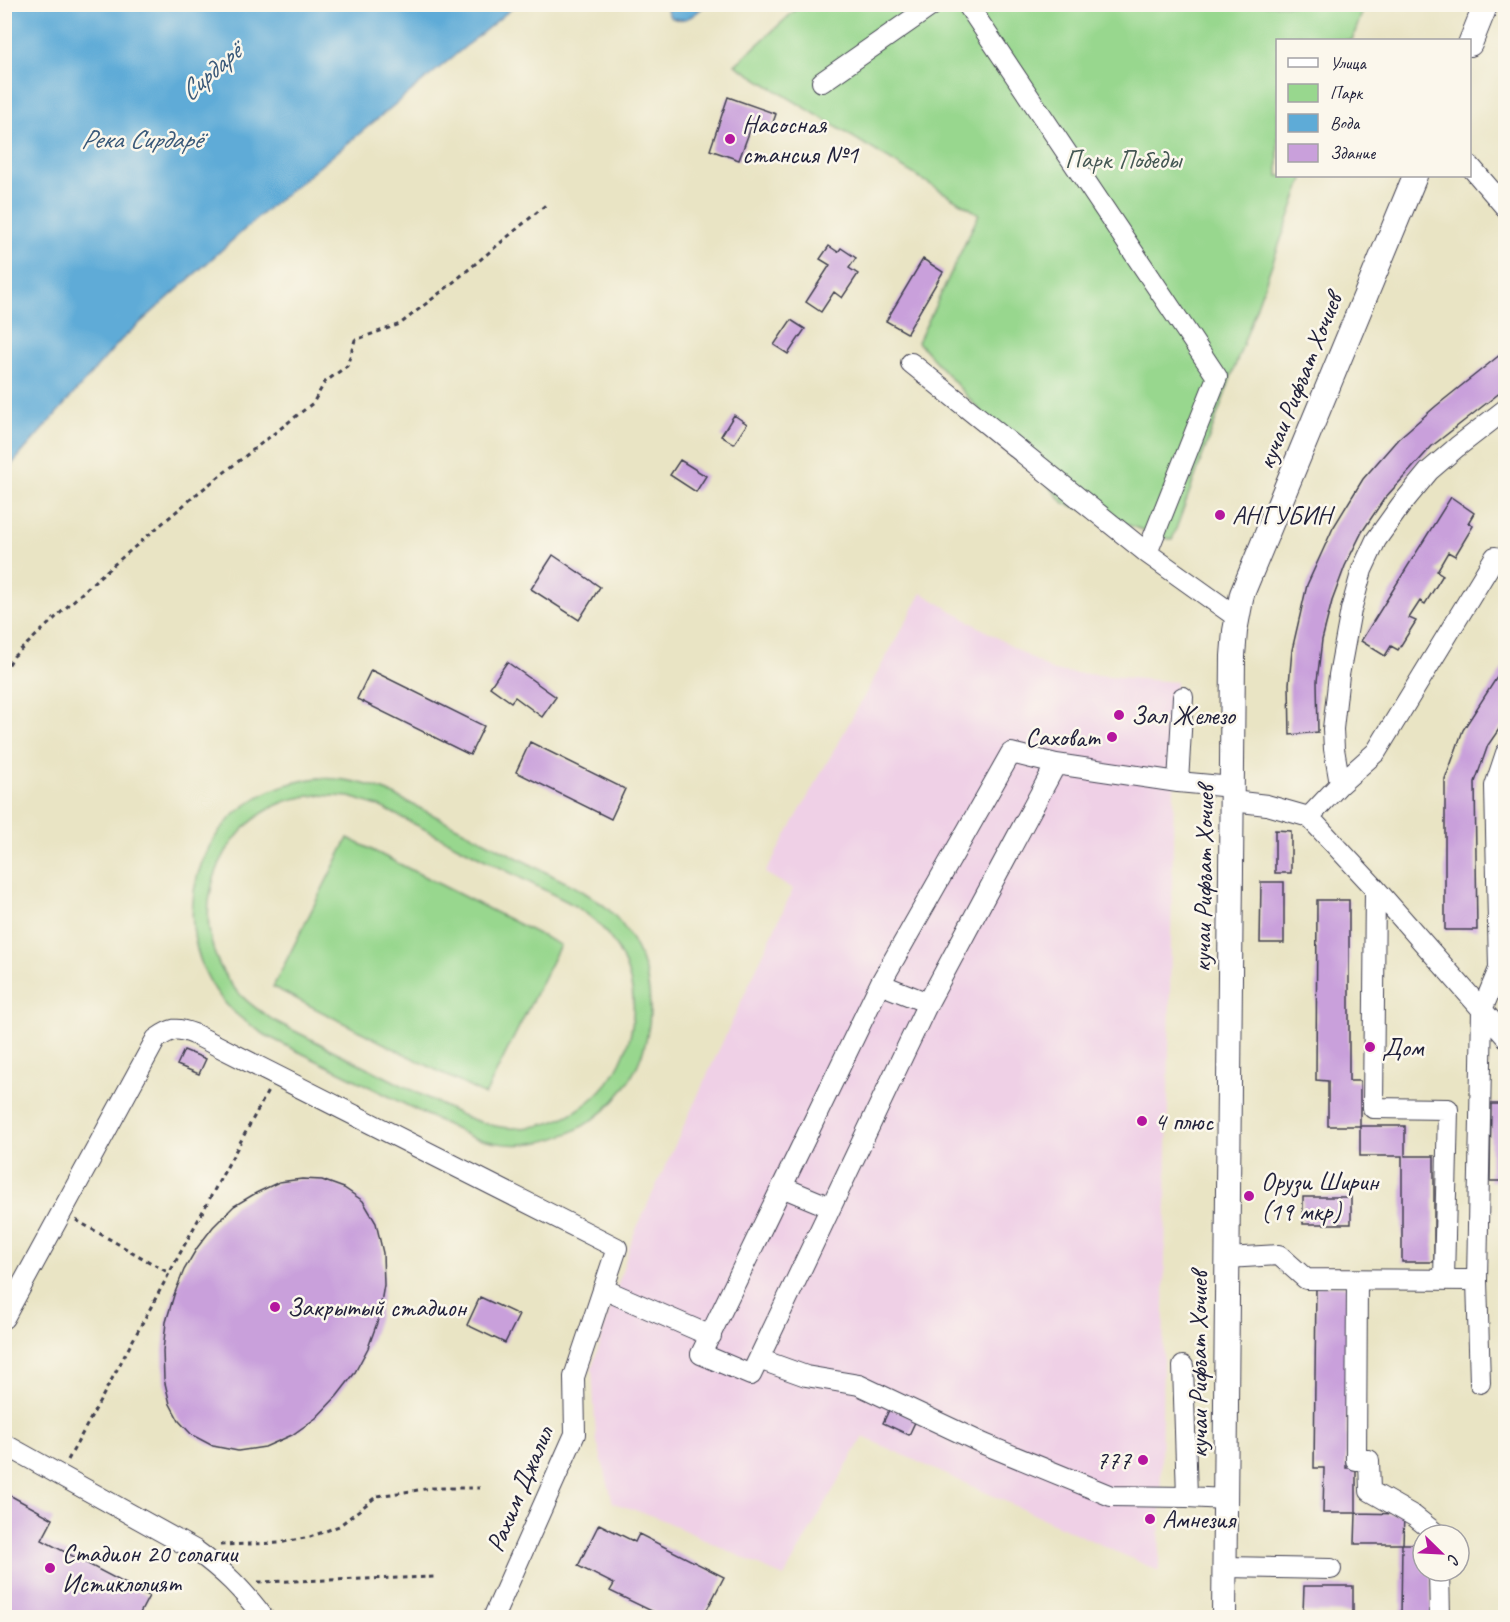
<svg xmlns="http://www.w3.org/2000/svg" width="1510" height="1622" viewBox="0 0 1510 1622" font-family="Caveat,sans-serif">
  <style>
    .built { fill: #efd0e6 }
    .green { fill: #98d78e; stroke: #5d7c64; stroke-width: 1.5; fill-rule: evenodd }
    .water { fill: #5eabd7; stroke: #406689; stroke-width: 1.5 }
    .building { fill: #c9a0db }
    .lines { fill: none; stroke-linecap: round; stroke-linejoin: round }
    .minor-casing { stroke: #403f50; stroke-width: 22 }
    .major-casing { stroke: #403f50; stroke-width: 26 }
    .path { stroke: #403f50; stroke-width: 3; stroke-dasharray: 4.5 4.5; stroke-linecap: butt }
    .minor { stroke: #fff; stroke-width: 20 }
    .major { stroke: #fff; stroke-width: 24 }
    .poi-dot { fill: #b5179e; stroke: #fbf7ec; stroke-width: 2 }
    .labels { text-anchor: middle; stroke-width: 5; stroke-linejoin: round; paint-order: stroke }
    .poi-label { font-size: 26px; fill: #22223b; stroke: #fbf7ec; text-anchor: start }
    .park-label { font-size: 26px; fill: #455854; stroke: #fbf7ec }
    .street-label { font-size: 26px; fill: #22223b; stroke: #fbf7ec }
    .water-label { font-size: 27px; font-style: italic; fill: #3a5979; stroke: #fbf7ec }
  </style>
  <rect width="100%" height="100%" fill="#fbf7ec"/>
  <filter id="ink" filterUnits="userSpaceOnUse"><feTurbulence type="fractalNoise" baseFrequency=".0167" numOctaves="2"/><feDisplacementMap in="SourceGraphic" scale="12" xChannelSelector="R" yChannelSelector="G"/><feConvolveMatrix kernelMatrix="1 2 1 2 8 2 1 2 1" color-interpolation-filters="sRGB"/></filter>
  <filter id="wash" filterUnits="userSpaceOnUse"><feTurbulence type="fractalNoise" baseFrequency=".008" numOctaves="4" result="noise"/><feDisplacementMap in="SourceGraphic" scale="24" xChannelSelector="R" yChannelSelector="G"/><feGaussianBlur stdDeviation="1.35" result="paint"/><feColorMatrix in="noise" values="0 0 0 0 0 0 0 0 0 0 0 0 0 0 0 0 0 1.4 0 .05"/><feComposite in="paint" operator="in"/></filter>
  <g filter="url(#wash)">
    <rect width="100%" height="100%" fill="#e9e4c4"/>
    <path class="built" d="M922,593L1053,671L1176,682L1159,1571L863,1437L784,1577L656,1517L613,1503L596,1438L592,1368L633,1236L793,889L765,873Z"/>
    <path class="green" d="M801,5H1365L1352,40H1278V176H1304L1172,540L1064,503L918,342L979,214L735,65Z
      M317,778C342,778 364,782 388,792L577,888C587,894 597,900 607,908C627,927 641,952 647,979C664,1059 608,1138 525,1144C506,1146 489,1142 471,1137L265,1035C255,1028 245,1022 236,1014C173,957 179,851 249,803C269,788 292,782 317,778ZM318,795L350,797L381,807L568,902C583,911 597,920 607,934C671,1014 611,1132 509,1128C492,1127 476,1121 461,1115L273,1020C255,1008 238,996 226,977C186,914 217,827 286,801C297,798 307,796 318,795Z
      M348,838L560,945L485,1095L273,987Z"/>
    <path class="water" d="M5,4H516V5L264,212L121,340L5,472Z
      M669,4H705V5C695,15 685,24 670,17L667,10Z"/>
    <g id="blocks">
      <path class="building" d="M728,97L776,114L771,128L753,122L739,160L710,150Z
        M829,246L838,252L841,248L856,258L849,268L858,274L842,298L834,292L821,312L806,302L830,265L820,259Z
        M923,259L943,272L907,333L886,321Z
        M791,320L805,329L788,354L774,345Z
        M1506,350V388L1432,446L1384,499L1362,532L1345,566L1332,601L1322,640L1317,681L1318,732L1290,735L1289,684L1292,650L1307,585L1333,528L1363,479L1398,439L1436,406Z
        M734,415L747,424L734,444L721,436Z
        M680,460L706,476L696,492L670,475Z
        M1451,497L1474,513L1468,523L1473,526L1455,556L1448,552L1437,571L1443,575L1425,604L1420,601L1409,618L1416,621L1398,650L1391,646L1385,656L1361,641Z
        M553,555L600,587L579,620L531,589Z
        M507,662L556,697L542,717L515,697L511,702L490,687Z
        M1506,663V719L1488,745L1475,782L1477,930H1445V780L1463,730Z
        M371,670L484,726L470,755L357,699Z
        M530,742L625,789L611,819L516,772Z
        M1275,830L1291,831V873H1275Z
        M1261,882H1284V943H1260Z
        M1317,900H1349V1081H1360V1126H1328V1081L1316,1080Z
        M184,1050L206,1059L199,1074L177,1065Z
        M1491,1104H1506V1181H1490Z
        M1360,1126H1405V1156H1434V1262H1402V1156H1360Z
        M302,1179L322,1180L344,1188L363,1201L376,1223L383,1253L384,1285L378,1320L368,1348L354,1374L337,1396L316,1418L292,1435L265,1447L238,1451L213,1446L192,1435L179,1421L170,1404L164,1379L163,1351L166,1322L174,1295L184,1270L197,1248L213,1227L234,1206L256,1193L279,1182Z
        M1303,1197H1351V1224H1303Z
        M1316,1286H1348L1346,1468H1356V1513H1323L1324,1468H1314Z
        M480,1297L519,1315L505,1343L467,1325Z
        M890,1408L916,1420L909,1435L883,1423Z
        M4,1492L53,1519L42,1540L149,1596L138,1617H4Z
        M1356,1513L1404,1514L1403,1544H1355Z
        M599,1524L635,1542L639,1534L724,1577L703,1617H664L610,1591L614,1584L578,1566Z
        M1402,1544H1423V1571H1431V1617H1401Z
        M1304,1586H1353V1613L1303,1612Z"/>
    </g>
  </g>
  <g filter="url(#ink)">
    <use href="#blocks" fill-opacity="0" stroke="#403f50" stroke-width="1.5"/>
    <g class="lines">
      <defs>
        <path id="minor" d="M967,4L1217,377L1147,553L1238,618
          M822,82L934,4
          M1470,166L1506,208
          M911,363L1147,553
          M1056,764L1011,753L880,984L701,1354L751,1375L928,1003L1056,764L1178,782L1232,787
          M1178,782L1183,697
          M1340,784L1376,752L1495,557
          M1232,801L1267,805L1309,817L1375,888L1506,1037
          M1309,817L1340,784L1334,749L1333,729L1339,675L1351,610L1362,570L1376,540L1401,505L1429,471L1457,447L1506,409
          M1375,888L1373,1108L1448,1109L1444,1279
          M880,984L928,1003
          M782,1187L830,1207
          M1227,1258L1279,1255L1306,1279L1477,1280L1480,1383
          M1357,1280L1356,1460H1369L1370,1491L1414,1516L1438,1535
          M1477,1280L1482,1010L1499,969L1495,786L1506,753
          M603,1289L711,1336
          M4,1318L156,1039C172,1028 176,1027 194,1034L617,1248L574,1377L575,1434L493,1618
          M759,1359L806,1376L859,1385L984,1444L1111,1496L1187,1497L1225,1499
          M1183,1366L1187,1497
          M4,1444L195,1550C224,1571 242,1589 264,1618
          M1225,1567L1331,1569
          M1439,1571L1440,1618"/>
        <path id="major" d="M1470,44L1486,4
          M1224,1618L1233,656L1235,631L1242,594L1415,176"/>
      </defs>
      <use href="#minor" class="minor-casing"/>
      <use href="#major" class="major-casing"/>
      <path class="path" d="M4,672L14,656L97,579L198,493L313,403L325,382L347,366L355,340L400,324L450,285L548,203
        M76,1220L169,1273
        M68,1460L268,1091
        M220,1545L279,1543L310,1537L339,1526L377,1496L432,1488H480
        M258,1582L437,1577"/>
      <use href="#minor" class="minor"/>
      <use href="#major" class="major"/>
    </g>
  </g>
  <g class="poi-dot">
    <circle cx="730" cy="139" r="6"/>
    <circle cx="1220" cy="515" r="6"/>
    <circle cx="1119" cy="715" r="6"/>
    <circle cx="1112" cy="737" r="6"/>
    <circle cx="1370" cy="1047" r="6"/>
    <circle cx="1142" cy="1121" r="6"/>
    <circle cx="1249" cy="1196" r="6"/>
    <circle cx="275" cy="1307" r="6"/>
    <circle cx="1143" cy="1460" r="6"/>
    <circle cx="1150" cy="1519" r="6"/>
    <circle cx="50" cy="1568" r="6"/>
  </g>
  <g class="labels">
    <g class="poi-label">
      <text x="742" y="133">Насосная<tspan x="742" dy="30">стансия №1</tspan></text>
      <text x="1232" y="524">АНГУБИН</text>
      <text x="1131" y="724">Зал Железо</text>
      <text x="1100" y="746" text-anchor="end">Саховат</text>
      <text x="1382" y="1056">Дом</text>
      <text x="1154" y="1130">4 плюс</text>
      <text x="1261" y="1190">Орузи Ширин<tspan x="1261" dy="30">(19 мкр)</tspan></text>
      <text x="287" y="1316">Закрытый стадион</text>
      <text x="1131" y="1469" text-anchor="end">777</text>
      <text x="1162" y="1528">Амнезия</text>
      <text x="62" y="1562">Стадион 20 солагии<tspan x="62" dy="30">Истиклолият</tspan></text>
    </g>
    <g class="park-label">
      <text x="1123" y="168">Парк Победы</text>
    </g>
    <g class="street-label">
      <text transform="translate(1299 381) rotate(-68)" y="9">кучаи Рифъат Хочиев</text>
      <text transform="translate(1203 879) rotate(-89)" y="9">кучаи Рифъат Хочиев</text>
      <text transform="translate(1198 1365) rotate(-90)" y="9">кучаи Рифъат Хочиев</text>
      <text transform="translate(519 1489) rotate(-67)" y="9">Рахим Джалил</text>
    </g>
    <g class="water-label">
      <text transform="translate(210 72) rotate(-41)" y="9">Сирдарё</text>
      <text x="141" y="148">Река Сирдарё</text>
    </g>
  </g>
  <rect width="1510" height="1622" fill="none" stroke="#fbf7ec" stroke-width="24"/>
  <rect x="1276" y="39" width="195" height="138" fill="#fbf7ec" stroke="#a4a2a5" stroke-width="1.5"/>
  <rect x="1288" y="58" width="30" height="9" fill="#ffffff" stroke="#a4a2a5" stroke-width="1.5"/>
  <text x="1330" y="69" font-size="18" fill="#22223b">Улица</text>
  <rect x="1288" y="84" width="30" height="18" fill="#98d78e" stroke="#a4a2a5" stroke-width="1.5"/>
  <text x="1330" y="99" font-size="18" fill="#22223b">Парк</text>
  <rect x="1288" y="114" width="30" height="18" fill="#5eabd7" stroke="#a4a2a5" stroke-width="1.5"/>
  <text x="1330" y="129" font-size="18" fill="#22223b">Вода</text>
  <rect x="1288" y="144" width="30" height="18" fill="#c9a0db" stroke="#a4a2a5" stroke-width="1.5"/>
  <text x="1330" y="159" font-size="18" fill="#22223b">Здание</text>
  <g transform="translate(1441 1553) rotate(114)"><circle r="28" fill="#fbf7ec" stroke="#a4a2a5" stroke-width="1.5"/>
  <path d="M0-4.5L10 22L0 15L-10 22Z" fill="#b5179e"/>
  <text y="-9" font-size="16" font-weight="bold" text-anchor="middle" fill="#22223b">С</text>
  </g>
</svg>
